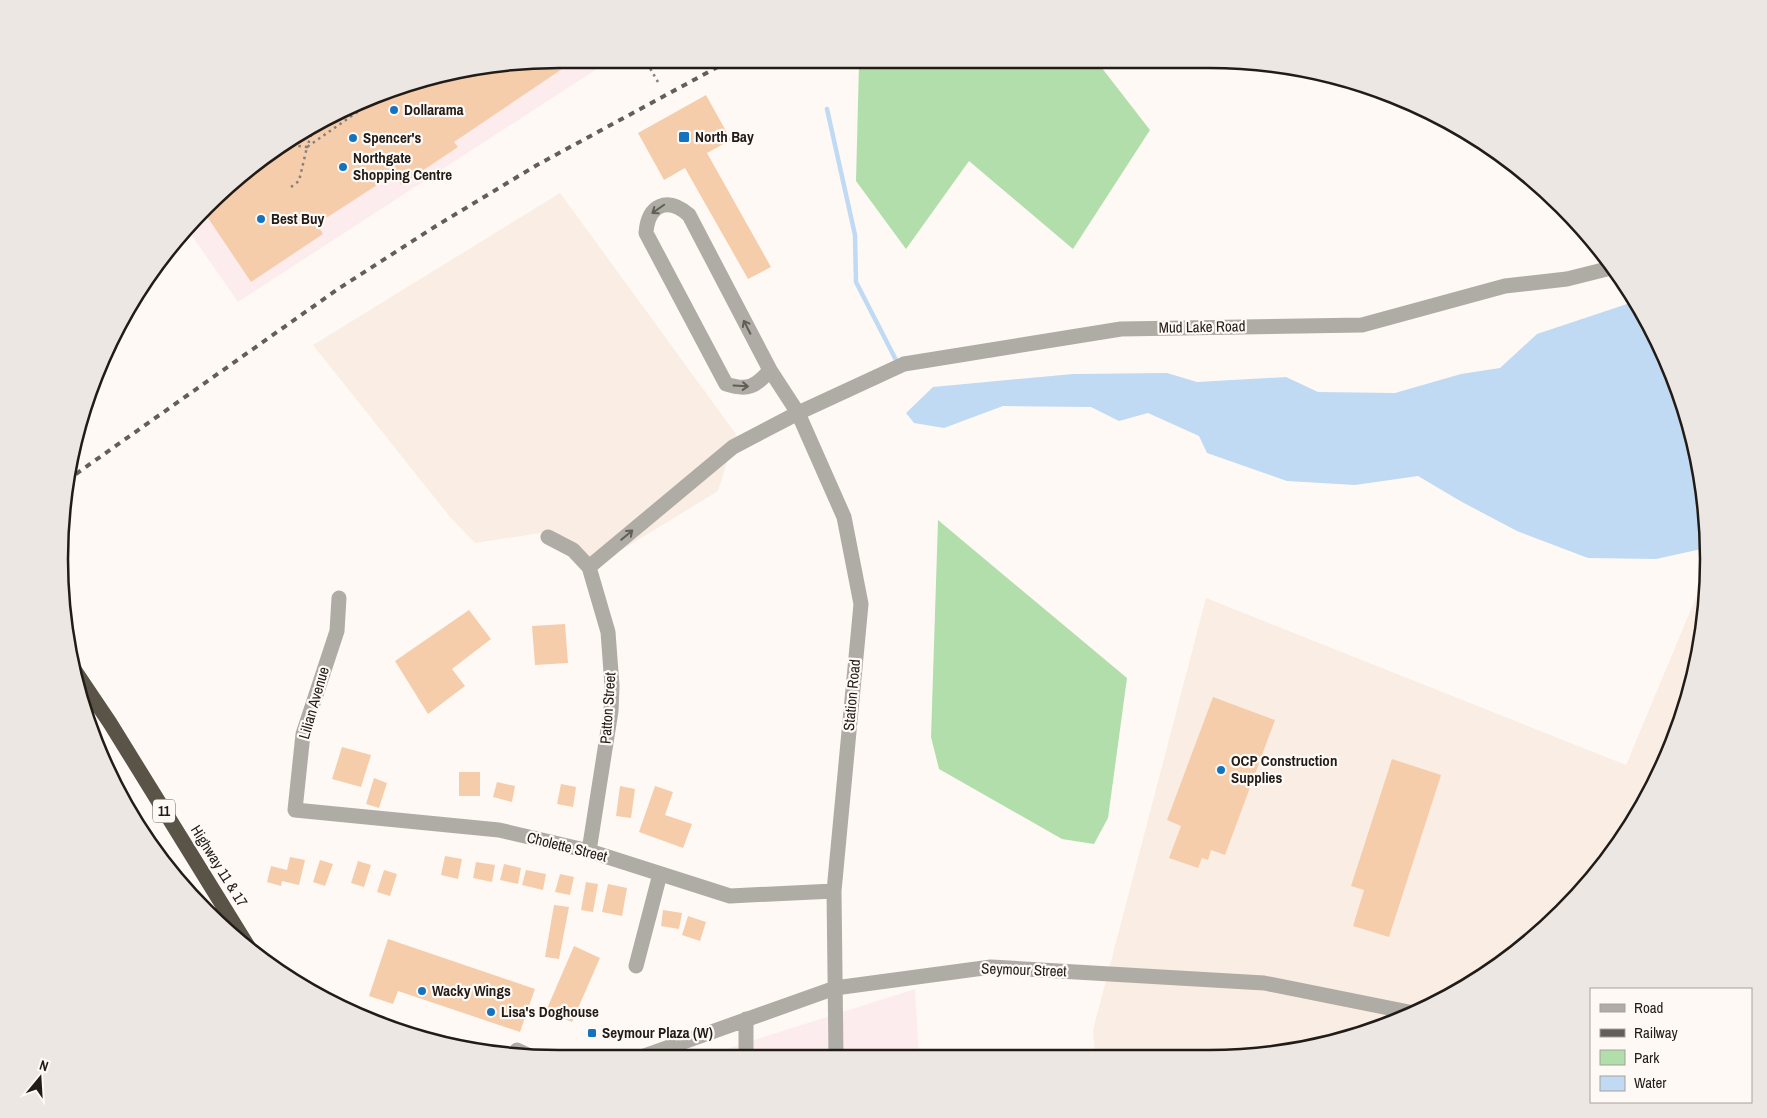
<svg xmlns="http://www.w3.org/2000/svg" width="1767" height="1118" viewBox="0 0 1767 1118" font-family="'Archivo Narrow',sans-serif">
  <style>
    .commercial { fill: #fceced }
    .built { fill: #faede3 }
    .green { fill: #b2deab }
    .water { fill: #bfdaf2 }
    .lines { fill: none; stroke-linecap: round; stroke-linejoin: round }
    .stream { stroke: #bfdaf2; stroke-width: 4.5 }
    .building { fill: #f6cdab }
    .path { stroke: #86807c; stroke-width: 2.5; stroke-dasharray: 2.5 4; stroke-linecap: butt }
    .minor { stroke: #afaca5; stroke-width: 15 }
    .highway { stroke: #5a5448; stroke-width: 15 }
    .rail { stroke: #635e5a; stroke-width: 4; stroke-dasharray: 6 6; stroke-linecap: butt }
    .oneway { stroke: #615d57 }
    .poi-dot { fill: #1473bf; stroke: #fff9f5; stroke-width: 2 }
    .labels { text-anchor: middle; stroke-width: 4.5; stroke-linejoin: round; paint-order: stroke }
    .shield { fill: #fff9f5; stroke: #645e5a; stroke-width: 1 }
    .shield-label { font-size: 14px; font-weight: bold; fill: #211c18 }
    .poi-label { font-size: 15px; font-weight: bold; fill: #211c18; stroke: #fff9f5; text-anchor: start }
    .street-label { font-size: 15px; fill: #211c18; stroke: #fff9f5 }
    .rim { fill: none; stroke: #211c18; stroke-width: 2.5 }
  </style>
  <rect width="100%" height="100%" fill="#fff9f5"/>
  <path class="commercial" d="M493,63H606L238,302L186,227L205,205Z
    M915,989L919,1057L704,1056Z"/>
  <path class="built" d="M560,193L736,434L718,491L597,565L553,531L475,543L450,517L313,345Z
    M1707,588L1691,689L1657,781L1605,864L1538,935L1430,1008L1338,1042L1241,1058H1095L1093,1030L1206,598L1626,765L1699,590Z"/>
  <path class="green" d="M859,63H1098L1150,130L1073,249L969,161L906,249L856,181Z
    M938,520L1127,678L1108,818L1094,844L1062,839L939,769L931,737Z"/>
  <path class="water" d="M1636,301L1641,309L1682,398L1704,494L1706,548L1656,559L1588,558L1517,531L1462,502L1418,476L1355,485L1287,481L1207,453L1199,436L1148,413L1119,421L1091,407L1003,406L944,428L914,423L906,413L933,387L1073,374L1167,373L1197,382L1286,377L1318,392L1395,393L1461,374L1500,368L1537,334Z"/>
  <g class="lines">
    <path class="stream" d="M827,109L855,235L856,282L896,360"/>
  </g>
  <path class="building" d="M493,63H571L454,142L458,147L401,185L394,174L317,224L323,234L251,282L202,209L205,205L281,143L398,85Z
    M706,95L731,140L707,153L771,267L748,279L685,168L664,180L638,133Z
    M469,610L491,639L452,669L465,686L428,714L395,661Z
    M565,624L568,663L535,665L532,626Z
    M1213,697L1275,720L1225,855L1211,850L1208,860L1202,858L1198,868L1169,858L1181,826L1167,820Z
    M342,747L371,755L361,787L332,779Z
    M1392,759L1441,775L1389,937L1353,926L1364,890L1351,886Z
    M459,772H480V796H459Z
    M374,778L387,783L379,808L366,804Z
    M497,782L515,786L512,802L493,797Z
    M561,784L576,787L573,807L557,804Z
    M620,786L635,789L631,818L616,816Z
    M655,786L673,792L665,815L692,824L683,848L639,832Z
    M445,856L462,859L458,879L441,875Z
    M290,857L305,860L299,885L282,881L281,886L267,882L271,866L287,870Z
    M320,860L333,864L325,886L313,882Z
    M358,861L371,865L364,887L351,883Z
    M476,862L495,865L492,882L473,878Z
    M504,864L521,868L518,884L500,880Z
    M384,870L397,874L390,896L377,892Z
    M526,870L546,874L543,890L522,885Z
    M560,874L574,877L570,895L555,892Z
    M586,882L598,884L593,912L581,910Z
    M608,884L627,888L622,916L602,912Z
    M554,905L569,907L559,959L545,957Z
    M663,910L682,913L679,929L661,926Z
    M688,916L706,922L700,941L682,935Z
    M388,939L535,989L520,1032L398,991L393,1004L369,996Z
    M574,946L600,958L572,1022L546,1011Z"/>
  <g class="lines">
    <path class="path" d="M647,63L658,82
      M279,144L307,147L314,127
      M291,187L299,181L307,147L389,90"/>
    <path class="minor" d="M770,370C756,387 747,391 726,384L646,233C648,205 667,196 689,215L770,370L798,413L844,517L861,604L834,891L836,1056
      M548,537L573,550L589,567L608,632L612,686L611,711L589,851
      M589,567L733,447L798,413L904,364L1121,329L1362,325L1505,286L1567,279L1607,269L1611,266
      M339,598L337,631L303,734L295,810L499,830L589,851L730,896L834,891
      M636,966L660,874
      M746,1019V1056
      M517,1050L528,1055
      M644,1056L835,988L991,967L1264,983L1414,1013"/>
    <path class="highway" d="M73,668L110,723L254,956"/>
    <path class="rail" d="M66,481L338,289L436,226L537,165L725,63"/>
  </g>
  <defs><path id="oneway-shaft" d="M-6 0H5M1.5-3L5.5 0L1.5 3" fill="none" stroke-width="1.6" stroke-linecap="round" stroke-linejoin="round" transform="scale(1.25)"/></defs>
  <g class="oneway">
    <use href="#oneway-shaft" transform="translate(658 209) rotate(145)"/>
    <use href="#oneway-shaft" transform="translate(747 327) rotate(-117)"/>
    <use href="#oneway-shaft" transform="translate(741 386) rotate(3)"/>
    <use href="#oneway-shaft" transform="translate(627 535) rotate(-40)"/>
  </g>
  <g class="poi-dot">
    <circle cx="394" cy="110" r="5"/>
    <rect x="678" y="131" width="12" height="12" rx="2.5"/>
    <circle cx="353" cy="138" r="5"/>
    <circle cx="343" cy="167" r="5"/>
    <circle cx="261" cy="219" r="5"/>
    <circle cx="1221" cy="770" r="5"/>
    <circle cx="422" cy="991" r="5"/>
    <circle cx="491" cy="1012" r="5"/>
    <rect x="587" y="1028" width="10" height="10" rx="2.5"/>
  </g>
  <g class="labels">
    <rect class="shield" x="153" y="799.5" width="22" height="23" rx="4"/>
    <g class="shield-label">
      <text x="164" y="816">11</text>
    </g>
    <g class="poi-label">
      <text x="404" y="115">Dollarama</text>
      <text x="695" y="142">North Bay</text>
      <text x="363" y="143">Spencer's</text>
      <text x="353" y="163">Northgate<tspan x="353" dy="17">Shopping Centre</tspan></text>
      <text x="271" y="224">Best Buy</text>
      <text x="1231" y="766">OCP Construction<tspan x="1231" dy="17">Supplies</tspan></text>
      <text x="432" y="996">Wacky Wings</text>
      <text x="501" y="1017">Lisa's Doghouse</text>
      <text x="602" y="1038">Seymour Plaza (W)</text>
    </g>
    <g class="street-label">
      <text transform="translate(1202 327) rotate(-1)" y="5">Mud Lake Road</text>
      <text transform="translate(852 695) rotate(-85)" y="5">Station Road</text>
      <text transform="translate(314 703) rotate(-74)" y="5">Lilian Avenue</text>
      <text transform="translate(608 708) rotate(-86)" y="5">Patton Street</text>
      <text transform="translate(567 847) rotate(14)" y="5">Cholette Street</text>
      <text transform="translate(219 866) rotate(58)" y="5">Highway 11 &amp; 17</text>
      <text transform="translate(1024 970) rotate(2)" y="5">Seymour Street</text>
    </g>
  </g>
  <path d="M0 0H1767V1118H0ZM559 68H1209A491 491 0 0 1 1700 559V559A491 491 0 0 1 1209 1050H559A491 491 0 0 1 68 559V559A491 491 0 0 1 559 68Z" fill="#ede7e3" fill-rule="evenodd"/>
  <path class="rim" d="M559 68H1209A491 491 0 0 1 1700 559V559A491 491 0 0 1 1209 1050H559A491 491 0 0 1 68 559V559A491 491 0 0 1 559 68Z"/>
  <rect x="1590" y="988" width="162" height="115" fill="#fff9f5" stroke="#a6a19d"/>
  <rect x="1600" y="1004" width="25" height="8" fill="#afaca5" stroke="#a6a19d"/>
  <text x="1634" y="1013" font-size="15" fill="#211c18">Road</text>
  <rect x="1600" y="1029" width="25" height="8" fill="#635e5a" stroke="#a6a19d"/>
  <text x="1634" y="1038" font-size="15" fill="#211c18">Railway</text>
  <rect x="1600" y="1050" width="25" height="15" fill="#b2deab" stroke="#a6a19d"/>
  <text x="1634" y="1063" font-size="15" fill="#211c18">Park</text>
  <rect x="1600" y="1076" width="25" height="15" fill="#bfdaf2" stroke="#a6a19d"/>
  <text x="1634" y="1088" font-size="15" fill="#211c18">Water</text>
  <g transform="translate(40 1078) rotate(18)" stroke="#fff9f5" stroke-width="4" paint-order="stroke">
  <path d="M0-4L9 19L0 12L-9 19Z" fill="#211c18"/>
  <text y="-8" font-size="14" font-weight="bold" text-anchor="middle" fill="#211c18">N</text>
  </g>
</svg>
